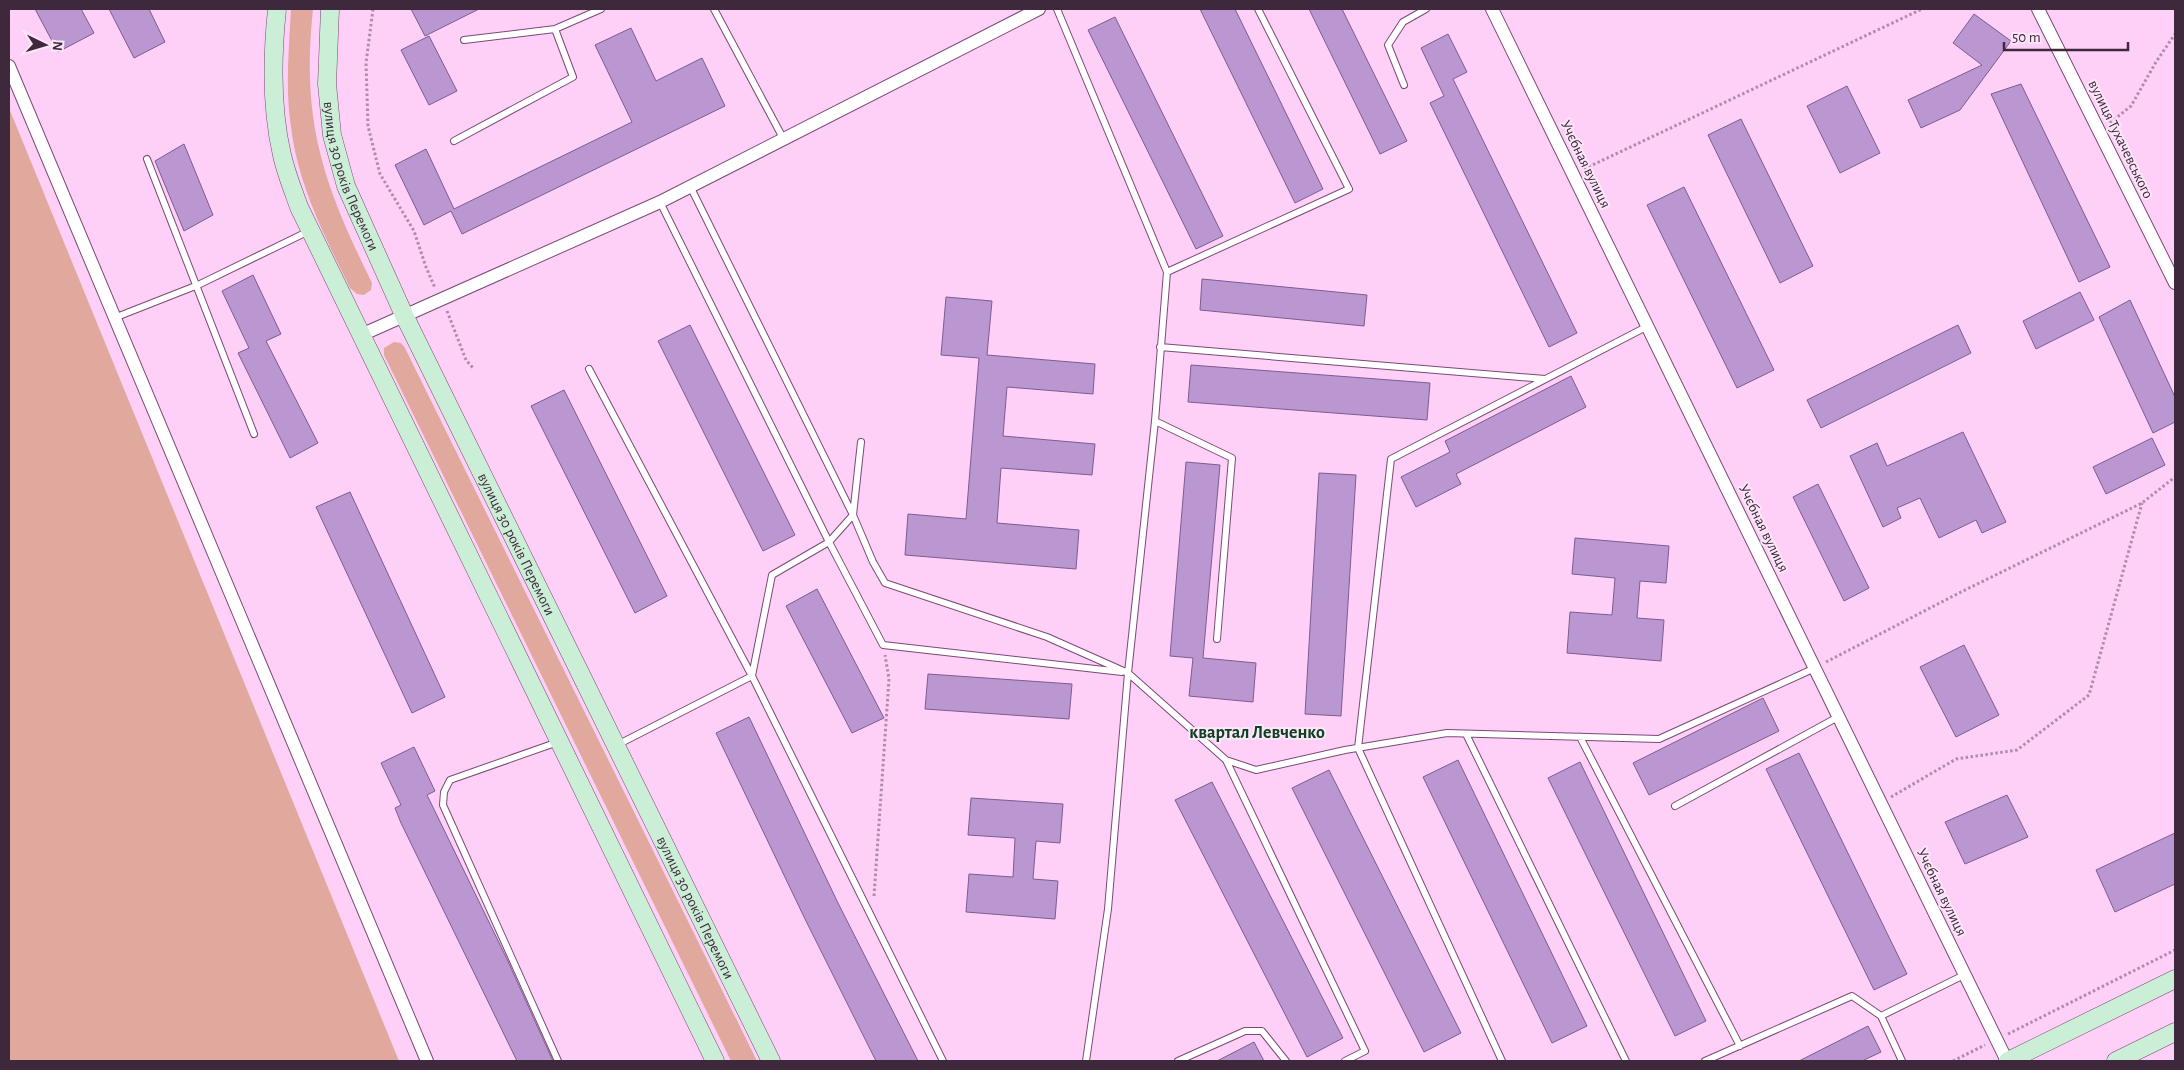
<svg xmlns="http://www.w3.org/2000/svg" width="2184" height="1070" viewBox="0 0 2184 1070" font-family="'Alegreya Sans',sans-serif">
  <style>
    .green { fill: #e1a99e }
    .building { fill: #ba97d1; stroke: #7c5c91 }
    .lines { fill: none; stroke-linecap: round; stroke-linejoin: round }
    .lane-casing { stroke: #7a4a74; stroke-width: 8 }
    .street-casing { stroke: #7a4a74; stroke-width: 14 }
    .secondary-casing { stroke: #7a4a74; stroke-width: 19 }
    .path { stroke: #b08caa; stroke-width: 3; stroke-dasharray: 2.5 2.5; stroke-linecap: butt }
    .lane { stroke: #fff; stroke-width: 6 }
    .street { stroke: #fff; stroke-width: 12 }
    .secondary { stroke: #caeed6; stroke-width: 18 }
    .labels { text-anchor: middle; stroke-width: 4; stroke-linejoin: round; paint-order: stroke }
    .street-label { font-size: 15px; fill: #3e283b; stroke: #fde6f9 }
    .quarter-label { font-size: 18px; font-weight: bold; fill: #0c4220; stroke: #fde6f9 }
  </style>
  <rect width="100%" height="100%" fill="#fed0f7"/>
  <path class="green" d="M291,9H313C301,122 323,183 372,283L371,290L364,295L357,294L350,288C325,237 298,185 291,127C285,88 289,48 291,9Z
    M9,108L399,1061H9Z
    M394,342L401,343L405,348L757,1061H731L384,355V348Z"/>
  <path class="building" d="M35,9H81L94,33L58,52Z
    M109,9H149L165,42L134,58Z
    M411,9H479L425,36Z
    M1200,9H1235L1323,189L1295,203Z
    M1309,9H1342L1407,141L1380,154Z
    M1974,14L2011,41L1960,110L1921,128L1908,100L1982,65L1953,43Z
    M1115,17L1223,236L1196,249L1088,30Z
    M631,28L656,81L702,58L725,106L462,234L451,211L424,225L395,165L426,149L454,209L632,122L595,45Z
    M1448,34L1467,72L1453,79L1577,333L1549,347L1430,103L1444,96L1421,48Z
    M429,36L457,91L429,105L401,50Z
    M2021,84L2110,267L2079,282L1991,94Z
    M1847,86L1880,153L1840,173L1807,106Z
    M1741,119L1813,266L1780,283L1708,135Z
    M184,144L213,215L184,231L155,161Z
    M1684,187L1774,370L1737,388L1647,205Z
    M253,275L281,334L266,341L318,443L290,458L238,353L249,348L222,291Z
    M1202,279L1367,295L1364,326L1200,310Z
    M2080,292L2094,320L2036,349L2023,321Z
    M946,297L992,301L987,355L1095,364L1093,394L1007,387L1003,436L1095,444L1092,475L1001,468L997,523L1079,530L1076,569L905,555L908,514L966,519L979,358L941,355Z
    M2130,300L2175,397V422L2153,433L2099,317Z
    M690,325L795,535L763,551L658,341Z
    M1958,325L1971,353L1821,428L1807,400Z
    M1191,365L1430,383L1427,420L1188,402Z
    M1571,376L1586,407L1456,474L1461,484L1416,507L1401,477L1450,452L1445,441Z
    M564,390L667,596L635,613L531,406Z
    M1963,432L2006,522L1982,533L1976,520L1939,538L1920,498L1897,508L1901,518L1883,527L1850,456L1877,443L1887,466Z
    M2152,438L2165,465L2106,494L2093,467Z
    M1186,462L1220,465L1203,658L1256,663L1253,702L1189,696L1193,658L1170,656Z
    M1319,473L1356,475L1341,716L1305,714Z
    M1818,484L1869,588L1844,601L1793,497Z
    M350,492L445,697L412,713L316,507Z
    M1575,538L1669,546L1666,583L1640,581L1637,618L1664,620L1661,661L1567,653L1570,612L1612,615L1615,578L1572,574Z
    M817,589L884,718L852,733L786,606Z
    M1964,645L1999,715L1956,737L1920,667Z
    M928,674L1072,684L1069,719L925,709Z
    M1763,698L1779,731L1649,795L1633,763Z
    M749,717L838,903L918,1061H876L805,919L716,733Z
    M414,747L435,791L427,795L506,957L553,1061H517L401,823L395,808L401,805L381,763Z
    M1799,753L1907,974L1874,990L1766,769Z
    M1458,760L1587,1026L1552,1043L1423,777Z
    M1580,762L1706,1021L1675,1036L1548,778Z
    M1329,770L1461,1033L1424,1052L1292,788Z
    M1212,782L1343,1038L1307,1057L1175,800Z
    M2007,795L2028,837L1965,864L1945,822Z
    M971,798L1063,804L1060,843L1036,841L1033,879L1058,881L1055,919L966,912L969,874L1013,877L1015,838L968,835Z
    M2175,833V884L2115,912L2096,870Z
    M1868,1026L1881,1052L1862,1061H1799Z
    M1254,1042L1264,1061H1217Z"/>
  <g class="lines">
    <defs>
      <path id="lane" d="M714,9L783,138
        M1057,9L1167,272L1155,421L1128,673L1108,909L1086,1061
        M464,40L555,29
        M1404,85L1388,45L1403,22L1426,9
        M454,141L573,77L555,29L601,9
        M147,159L254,434
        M690,186L853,515L873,562L885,583L1047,637L1128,673L1226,760L1365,1051L1345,1061
        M1167,272L1349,189L1258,9
        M114,318L198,285L309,231
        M1160,347L1545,379
        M589,369L752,676L772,575L829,542L660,202
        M1155,421L1232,458L1217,639
        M861,442L853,515L829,542L883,645L1122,672
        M1466,734L1626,1061
        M1580,737L1740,1046
        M617,745L752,676L943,1061
        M1226,760L1256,770L1345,750L1447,733L1659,739L1815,668
        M1675,806L1838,717
        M1881,1016L1964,975
        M558,1061L443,805L444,792L450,780L558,742
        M1178,1061L1245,1031H1262L1286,1061
        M1502,1061L1358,748L1391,459L1648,326
        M1705,1061L1852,996L1881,1016L1902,1061"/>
      <path id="street" d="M1492,9L2007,1061
        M2038,9L2175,283
        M9,66L427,1061
        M361,335L660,202L1039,9"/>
      <g id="secondary">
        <path d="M277,9C272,57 271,108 282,155C286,173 293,190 299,207L715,1061"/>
        <path id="s1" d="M330,9L327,84L332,135L346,186L404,315L771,1061"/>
        <path d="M2008,1061L2175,979"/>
        <path d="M2116,1061L2175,1032"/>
      </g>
    </defs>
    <use href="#lane" class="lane-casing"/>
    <use href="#street" class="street-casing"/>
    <use href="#secondary" class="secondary-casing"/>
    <path class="path" d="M373,9L366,63L368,126L380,174L414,231L426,267L435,288
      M2110,123L2131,106L2156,62L2175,34
      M1584,169L1922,9
      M447,311L466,360L473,368
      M1826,662L1959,593L2142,503L2175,477
      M1891,797L1956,759L2017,750L2089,695L2142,503
      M874,896L889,679L885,655
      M2008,1034L2175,950
      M1953,1061L1985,1045"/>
    <use href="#lane" class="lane"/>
    <use href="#street" class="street"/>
    <use href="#secondary" class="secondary"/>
  </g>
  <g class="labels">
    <g class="street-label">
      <text transform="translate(2121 139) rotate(64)" y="5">вулиця Тухачевського</text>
      <text transform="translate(1586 164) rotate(64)" y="5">Учєбная вулиця</text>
      <text dy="5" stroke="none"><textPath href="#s1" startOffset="171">вулиця 30 років Перемоги</textPath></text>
      <text transform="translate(1764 528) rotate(64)" y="5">Учєбная вулиця</text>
      <text dy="5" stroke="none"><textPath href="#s1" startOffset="576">вулиця 30 років Перемоги</textPath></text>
      <text transform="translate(1942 892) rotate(64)" y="5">Учєбная вулиця</text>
      <text dy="5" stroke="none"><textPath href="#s1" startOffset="981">вулиця 30 років Перемоги</textPath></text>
    </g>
    <g class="quarter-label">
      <text x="1257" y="738">квартал Левченко</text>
    </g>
  </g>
  <rect width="2184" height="1070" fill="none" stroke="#3e283b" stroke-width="20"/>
  <g transform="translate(45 45) rotate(95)" stroke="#fde6f9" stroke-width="4" paint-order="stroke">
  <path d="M0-4L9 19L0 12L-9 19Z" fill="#3e283b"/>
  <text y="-8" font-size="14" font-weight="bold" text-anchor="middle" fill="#3e283b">N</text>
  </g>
  <path d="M2004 42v8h124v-8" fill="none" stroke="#3e283b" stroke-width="2.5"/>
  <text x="2012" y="42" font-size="15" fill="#3e283b" stroke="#fde6f9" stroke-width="4" paint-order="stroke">50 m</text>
</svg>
